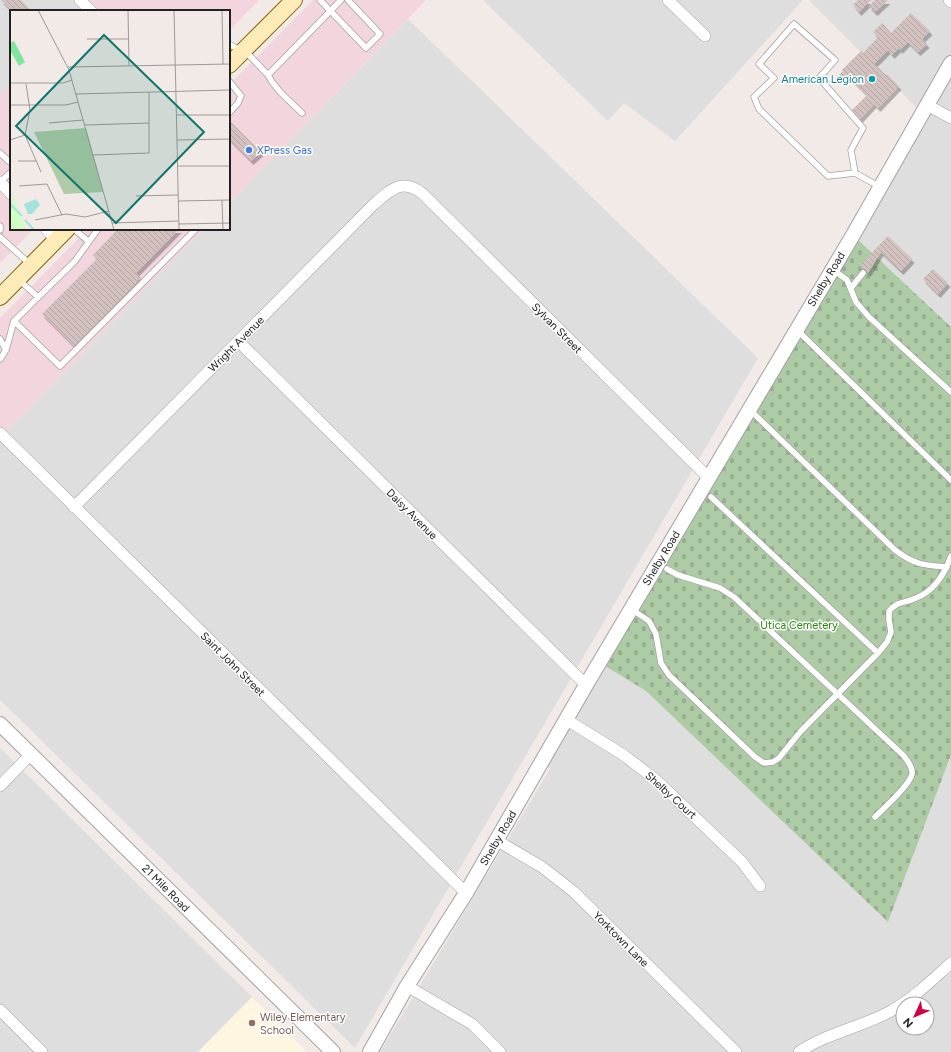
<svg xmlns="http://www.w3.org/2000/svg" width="951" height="1052" viewBox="0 0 951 1052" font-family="Figtree,sans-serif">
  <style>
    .residential { fill: #dfdede; fill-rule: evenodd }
    .commercial { fill: #f3d5de }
    .education { fill: #fff6e2 }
    .cemetery { fill: url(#cemetery-stones) }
    .building { fill: url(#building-back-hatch); filter: url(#shadow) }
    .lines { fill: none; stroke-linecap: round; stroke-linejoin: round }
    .service-casing { stroke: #a2a2a2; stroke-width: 7 }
    .minor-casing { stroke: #a2a2a2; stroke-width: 12 }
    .tertiary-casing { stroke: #a2a2a2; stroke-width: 16 }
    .secondary-casing { stroke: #7f6400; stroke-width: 18 }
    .service { stroke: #fff; stroke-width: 5.5 }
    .minor { stroke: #fff; stroke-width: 11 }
    .tertiary { stroke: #fff; stroke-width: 14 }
    .secondary { stroke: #feebb8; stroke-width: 16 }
    .culture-dot { fill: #0f9aa8; stroke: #fff; stroke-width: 1.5 }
    .shop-dot { fill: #3f7fe0; stroke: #fff; stroke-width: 1.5 }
    .education-dot { fill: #8d6e63; stroke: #fff; stroke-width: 1.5 }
    .labels { text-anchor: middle; stroke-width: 3; stroke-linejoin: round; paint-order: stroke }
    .culture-label { font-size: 11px; fill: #0d838f; stroke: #fff; text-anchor: end }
    .shop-label { font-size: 11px; fill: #366cbe; stroke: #fff; text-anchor: start }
    .street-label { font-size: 11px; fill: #212121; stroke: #fff }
    .park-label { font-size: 11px; fill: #248904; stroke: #fff }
    .education-label { font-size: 11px; fill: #785e54; stroke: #fff; text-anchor: start }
    .inset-river { fill: none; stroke: #a4e2dc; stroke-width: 2 }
    .inset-road { fill: none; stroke: #9e9a98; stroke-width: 1 }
    .view { fill: #0f766e; fill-opacity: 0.15; stroke: #0f766e; stroke-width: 2 }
    .inset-edge { fill: none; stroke: #212121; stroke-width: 2 }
  </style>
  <defs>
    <pattern id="cemetery-stones" width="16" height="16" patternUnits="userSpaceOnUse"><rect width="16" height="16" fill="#adcca6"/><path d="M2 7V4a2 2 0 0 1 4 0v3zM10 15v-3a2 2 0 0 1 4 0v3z" fill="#95af8f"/></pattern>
    <pattern id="building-back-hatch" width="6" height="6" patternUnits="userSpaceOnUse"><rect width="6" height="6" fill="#d2c1bf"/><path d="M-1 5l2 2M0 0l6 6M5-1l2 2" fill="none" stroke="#b4a6a4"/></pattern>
    <filter id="shadow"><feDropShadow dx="2.5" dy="4" stdDeviation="0" flood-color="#0004"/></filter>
  </defs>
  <rect width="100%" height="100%" fill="#f2eae7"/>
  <path class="residential" d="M0,0H91L80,11H11V82L0,94Z
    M483,0H803L675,141L624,103L608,121Z
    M809,0H951V327L853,235L922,113Z
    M408,19L758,358L355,1048L0,700V438L204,229H229V203Z
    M600,663L646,691L888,922L951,755V1052H380L550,769L543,761ZM903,1004H927V1028H903Z
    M0,748L252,997L198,1052H0Z"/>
  <path class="commercial" d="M91,0H259L229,31V11H80Z
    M313,0H426L229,203V85Z
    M11,82V229H34L0,263V94Z
    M88,229H204L0,438V318Z"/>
  <path class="education" d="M252,997L307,1052H198Z"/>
  <path class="cemetery" d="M853,235L951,327V755L888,922L646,691L600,663Z"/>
  <path class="building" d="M1,0H21L32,11H12Z
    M858,0H871L859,12L853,5Z
    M875,0H888L875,12L869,6Z
    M911,13L930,31L922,39L927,44L918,52L908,42L900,50L899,48L892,55L888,50L874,64L886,75L887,74L899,86L878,108L874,104L860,119L852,110L867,95L849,77L845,81L839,75L843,71L842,70L861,51L863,53L878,37L873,32L882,23L891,33Z
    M229,120L261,152L251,161L229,139Z
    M118,229H179L136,273L141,278L74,346L42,314L97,259L93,255Z
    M888,236L912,259L901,271L881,252L868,273L865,269L860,268L865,260Z
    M933,269L948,283L938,294L923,279Z"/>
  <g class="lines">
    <defs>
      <path id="service" d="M320,0L366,48L380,34L348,0
        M229,44L250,56L268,75L272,82L281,93L302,113
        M268,75L341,0
        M229,81L241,96L238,103L229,113
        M0,153L11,163
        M855,173L851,150L863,128L819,78L835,60L794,24L759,64L774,78L754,97L759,109L828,176L855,173L880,187
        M0,182L11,172
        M0,226V230
        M74,229L88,241
        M98,229L75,261L14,321L60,366L196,229
        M0,237L31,265
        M832,269L847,280L856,302L869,317L951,392
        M19,280L38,297
        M851,288L863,273
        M797,330L951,480
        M0,339L6,350
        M0,359C8,351 10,332 14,321
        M750,410L895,550C915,565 923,565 947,567
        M711,497L878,653
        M667,569L678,575L720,588L734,597L903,755C907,760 913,767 912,774C910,785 884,808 875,817
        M631,609L649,621L656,634L661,663L669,675L755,757L764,763L773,762L779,758L801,731L878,653L887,642L891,632L889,620V611C899,600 904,604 916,598C934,591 945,573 951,556"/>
      <path id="minor" d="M80,0L91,11
        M668,0L705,36
        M949,0L951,2
        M927,105L951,118
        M0,182L11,194
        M46,229L56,240
        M239,342L586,685
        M0,433L466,893
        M74,507L373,205C390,190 402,177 423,194L709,478
        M567,720L622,754L655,779L742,862L760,886
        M0,786L31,754
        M496,840L542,867L574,892L736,1052
        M407,986L472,1024L500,1052
        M0,1010L42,1052
        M799,1052C827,1033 862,1027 891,1011C914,998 932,980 951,963"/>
      <path id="tertiary" d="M0,724L333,1052
        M370,1052L407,986L466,893L586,685L853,235L951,63"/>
      <path id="secondary" d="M229,65L294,0
        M0,297L67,229"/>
    </defs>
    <use href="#service" class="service-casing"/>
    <use href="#minor" class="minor-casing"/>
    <use href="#tertiary" class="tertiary-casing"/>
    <use href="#secondary" class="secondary-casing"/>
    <use href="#service" class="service"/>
    <use href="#minor" class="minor"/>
    <use href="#tertiary" class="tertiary"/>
    <use href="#secondary" class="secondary"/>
  </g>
  <circle class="culture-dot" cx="872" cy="79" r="4"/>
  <circle class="shop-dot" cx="249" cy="150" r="4"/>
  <circle class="education-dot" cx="252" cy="1023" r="4"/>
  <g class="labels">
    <g class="culture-label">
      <text x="864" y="83">American Legion</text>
    </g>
    <g class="shop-label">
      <text x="257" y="154">XPress Gas</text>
    </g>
    <g class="street-label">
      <text transform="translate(826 279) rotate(-59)" y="4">Shelby Road</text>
      <text transform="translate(557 328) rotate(45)" y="4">Sylvan Street</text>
      <text transform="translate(236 344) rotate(-45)" y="4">Wright Avenue</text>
      <text transform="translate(412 514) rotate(45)" y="4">Daisy Avenue</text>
      <text transform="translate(661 558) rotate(-59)" y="4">Shelby Road</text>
      <text transform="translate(233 664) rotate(45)" y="4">Saint John Street</text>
      <text transform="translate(671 795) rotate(42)" y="4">Shelby Court</text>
      <text transform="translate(498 838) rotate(-60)" y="4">Shelby Road</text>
      <text transform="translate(166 888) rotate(45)" y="4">21 Mile Road</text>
      <text transform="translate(621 939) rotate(45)" y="4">Yorktown Lane</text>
    </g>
    <g class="park-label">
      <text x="799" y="629">Utica Cemetery</text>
    </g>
    <g class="education-label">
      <text x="260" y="1021">Wiley Elementary<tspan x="260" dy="13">School</tspan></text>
    </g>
  </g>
  <g transform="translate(10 10)">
    <rect width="220" height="220" fill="#f2eae7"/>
    <path d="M76,118L93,182L54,184L24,122Z" fill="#adcca6"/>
    <path d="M0,180L11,206L16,220H0Z" fill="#d0fdc2"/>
    <path d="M4,31L15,52L9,56L0,40V33Z" fill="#80e59d"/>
    <path d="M26,189L30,195L22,204H18L14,194Z" fill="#a4e2dc"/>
    <path class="inset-river" d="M0,194L12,206M15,210L24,220"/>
    <path class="inset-road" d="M28,0L59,60L104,220M118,0L119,55M164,0L169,220M212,0L213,54M77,29H118M58,57L220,54M0,73H53L62,70M16,74L20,100L15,125L31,162M66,84L220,80M0,95H56L68,92M166,105H220M39,113L73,110M75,115L139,113M0,130L15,125M167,130L220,129M83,145L139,143V82M8,151H26M168,156H220M9,176L37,174L52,205M126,186L168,185M212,190L213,220M168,191L220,190M25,210L56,204L75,207L99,201M102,213L168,211M169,214L220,213"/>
    <path class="view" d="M94,25L194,122L106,213L6,116Z"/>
    <rect width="220" height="220" class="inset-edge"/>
  </g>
  <g transform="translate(915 1016) rotate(226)"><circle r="19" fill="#ffffff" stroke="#a6a6a6"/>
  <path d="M0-3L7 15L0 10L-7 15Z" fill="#d10044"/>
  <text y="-6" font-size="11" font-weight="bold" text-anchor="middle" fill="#212121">N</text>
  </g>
</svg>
